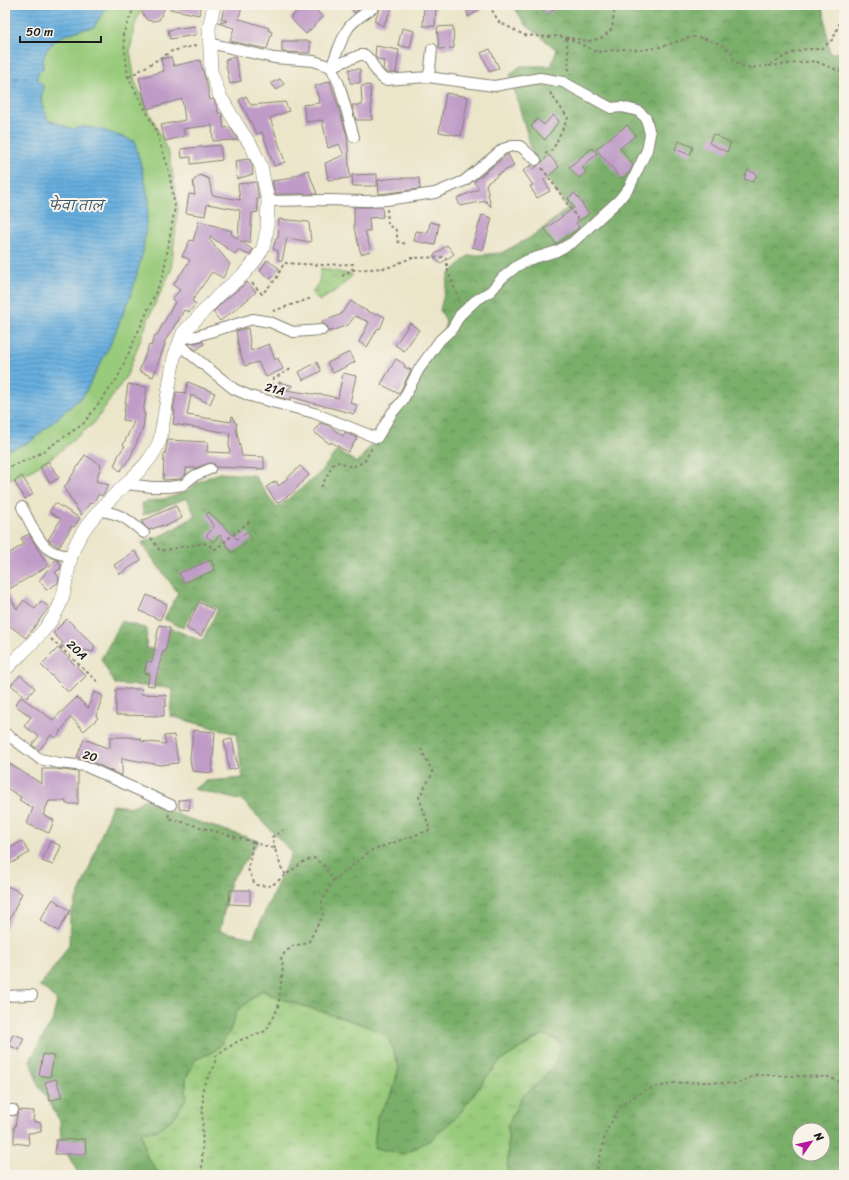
<svg xmlns="http://www.w3.org/2000/svg" width="849" height="1180" viewBox="0 0 849 1180" font-family="Sriracha,'Playpen Sans Deva',sans-serif">
  <style>
    .grass { fill: url(#grass-tufts); stroke: #5a744c }
    .forest { fill: url(#forest-crowns); stroke: #4b6644; fill-rule: evenodd }
    .wetland { fill: url(#wetland-marsh); stroke: #5a744c }
    .park { fill: #99cb7b; stroke: #5a744c }
    .water { fill: url(#water-rules); stroke: #42667e }
    .lines { fill: none; stroke-linecap: round; stroke-linejoin: round }
    .ferry { stroke: #3a576a; stroke-width: 1; stroke-dasharray: 5 4; stroke-linecap: butt }
    .building { fill: #bf9bc7 }
    .minor-casing { stroke: #848072; stroke-width: 12 }
    .major-casing { stroke: #848072; stroke-width: 14 }
    .path { stroke: #848072; stroke-width: 2; stroke-dasharray: 3 3; stroke-linecap: butt }
    .minor { stroke: #fff; stroke-width: 10 }
    .major { stroke: #fff; stroke-width: 13 }
    .labels { text-anchor: middle; stroke-width: 4; stroke-linejoin: round; paint-order: stroke }
    .street-label { font-size: 12px; fill: #1c1c1c; stroke: #f7f3e8 }
    .water-label { font-size: 13px; font-style: italic; fill: #3a576a; stroke: #f7f3e8 }
  </style>
  <defs>
    <pattern id="grass-tufts" width="24" height="20" patternUnits="userSpaceOnUse"><rect width="24" height="20" fill="#99cb7b"/><path d="M3 7l-1-3M5 7V3M7 7l1-3M15 17l-1-3M17 17v-4M19 17l1-3" fill="none" stroke="#83ae6a"/></pattern>
    <pattern id="forest-crowns" width="20" height="18" patternUnits="userSpaceOnUse"><rect width="20" height="18" fill="#7aaf6b"/><path d="M2 6a3 3 0 1 1 6 0M12 15a3 3 0 1 1 6 0" fill="none" stroke="#638e57"/></pattern>
    <pattern id="wetland-marsh" width="20" height="14" patternUnits="userSpaceOnUse"><rect width="20" height="14" fill="#99cb7b"/><path d="M1 5h8M5 5V1M11 12h8M15 12V8" fill="none" stroke="#83ae6a"/></pattern>
    <pattern id="water-rules" width="6" height="5" patternUnits="userSpaceOnUse"><rect width="6" height="5" fill="#68afdf"/><path d="M0 2.5h6" fill="none" stroke="#558eb4"/></pattern>
  </defs>
  <rect width="100%" height="100%" fill="#f7f3e8"/>
  <filter id="ink" filterUnits="userSpaceOnUse"><feTurbulence type="fractalNoise" baseFrequency=".025" numOctaves="2"/><feDisplacementMap in="SourceGraphic" scale="8" xChannelSelector="R" yChannelSelector="G"/><feConvolveMatrix kernelMatrix="1 2 1 2 8 2 1 2 1" color-interpolation-filters="sRGB"/></filter>
  <filter id="wash" filterUnits="userSpaceOnUse"><feTurbulence type="fractalNoise" baseFrequency=".012" numOctaves="4" result="noise"/><feDisplacementMap in="SourceGraphic" scale="16" xChannelSelector="R" yChannelSelector="G"/><feGaussianBlur stdDeviation="0.9" result="paint"/><feColorMatrix in="noise" values="0 0 0 0 0 0 0 0 0 0 0 0 0 0 0 0 0 1.4 0 .05"/><feComposite in="paint" operator="in"/></filter>
  <g filter="url(#wash)">
    <rect width="100%" height="100%" fill="#ebe5c9"/>
    <path class="grass" d="M262,990L275,997L364,1025L388,1036L399,1067L393,1091L377,1117L431,1140L460,1113L486,1078L500,1061L544,1034L562,1044L556,1062L544,1078L521,1098L508,1152L507,1175H160L147,1157L141,1131H156L186,1099V1078L195,1060L216,1050L229,1033L237,1011Z"/>
    <path class="forest" d="M513,5H823L830,54L844,51C844,69 833,74 844,94V1175H507L508,1152V1124L521,1098L544,1078L556,1062L562,1044L544,1034L500,1061L486,1078L460,1113L431,1140L404,1154L374,1148L377,1117L393,1091L399,1067L388,1036L364,1025L275,997L262,990L237,1011L229,1033L216,1050L195,1060L186,1078V1099L174,1118L156,1131H141L147,1157L160,1175H79L61,1143L60,1121L38,1084L30,1060L52,1021L57,1001L47,991L39,986L56,965L69,945L70,915L87,874L112,805L133,807L144,799L183,817L259,841L230,882L220,931L253,938L292,852L243,801L194,789L207,781L243,778L236,734L170,716L172,688L115,684L101,659L122,621L147,629L146,648L165,651L170,628L202,641L218,609L199,599L183,628L164,619L178,593L141,543L167,533L195,516L187,498L143,515L142,503L168,498L187,491L200,481L219,473L254,475L277,508L322,471L337,450L357,463L408,399L421,363L442,343L446,321L440,310L449,274L468,256L501,253L535,235L568,208L534,158L510,75L520,66H551L557,50L525,24ZM799,1130H823V1154H799Z"/>
    <path class="wetland" d="M321,268L353,275L340,288L319,301L312,293L319,282Z"/>
    <path class="park" d="M107,5H143L135,24L130,51L135,82L169,154L178,206L171,271L152,310L127,375L94,423L55,455L31,471L5,481V451L30,442L149,201L142,169L134,141L84,127L73,129L47,120L41,101L43,85L37,79L38,73L43,69C43,65 43,60 44,56C51,36 74,31 94,27Z"/>
    <path class="water" d="M5,5H107L94,27C74,31 51,36 44,56C43,60 43,65 43,69L38,73L37,79L43,85L41,101L48,120L73,129L84,127L100,129L134,141L142,169L149,201L143,252L131,295L110,345L84,395L30,442L5,451Z"/>
    <g class="lines">
      <path class="ferry" d="M5,80L30,77"/>
    </g>
    <g id="blocks">
      <path class="building" d="M144,5H166L159,20L152,21L147,20L144,16L142,12Z
        M171,5H194L201,6L199,15L170,9Z
        M226,5H243L238,19H240L269,28L268,30L272,32L267,49L230,41L234,28L218,23L228,21L221,19Z
        M303,5H310L323,17L306,34L290,18Z
        M350,5H362L363,7L354,13Z
        M382,5H388L392,8L383,26L374,21Z
        M424,5H436L435,26H423Z
        M466,5H488L468,17Z
        M538,5H550L554,9L548,15Z
        M195,26L196,35L170,39L168,30Z
        M453,26L454,48L439,49L437,27Z
        M402,28L414,31L410,48L398,45Z
        M282,41H310V53L282,52Z
        M376,46L399,50L396,73H387L383,70L384,61L377,59L375,56Z
        M490,49L499,68L490,72L481,53Z
        M171,57L174,66L200,60L207,85L210,100L213,99L217,107L218,113H221L222,114L224,128L230,127L238,140L213,141L212,125L183,129L185,136L165,141L161,125L185,120L182,99L147,109L139,78L164,71L161,59Z
        M235,57L241,81L230,84L225,60Z
        M349,69H360V83H350Z
        M280,79L284,84L277,90L271,83Z
        M330,81L347,135L350,178L328,180L325,163L344,155L339,144L328,148L322,120L306,122L303,105L320,103L315,86Z
        M370,85L372,120H356L352,105H362L361,86Z
        M446,93L468,97L461,136L439,132Z
        M246,96L251,105L285,102L289,111L270,118L285,162L274,166L262,132L257,134L239,100Z
        M553,115L559,121L545,140L531,127L537,119L544,125Z
        M627,125L636,135L620,148L633,165L630,172L621,179L596,149Z
        M713,134L731,143L727,152L709,143Z
        M679,141L693,147L690,155L675,149Z
        M220,145L222,160L191,164V157L182,158L181,149Z
        M592,148L597,154L582,167L586,172L579,178L569,167Z
        M508,154L514,166L497,175V176L486,184L491,207L486,201L460,206L457,198L479,189L474,182Z
        M549,155L559,167L544,180L550,191L537,198L530,186L533,185L523,171L531,165L533,169L538,166Z
        M249,159L252,165L253,174L237,179L235,161Z
        M308,170L317,194H275L272,181L287,179Z
        M748,170L757,174L753,182L744,179Z
        M377,174V186H353L352,175Z
        M200,175L209,179L212,195L240,200L238,184L256,182L259,199H257L258,212L252,213L250,243L240,241L253,250L249,255L238,250L235,254L211,237L209,239L230,264L223,278L212,272L192,301L196,304L189,312L184,310L177,323H176L169,335L164,342L165,344L153,377L139,371L149,345L151,346L155,335H157L175,302L172,299L180,290L173,285L190,260L182,256L190,240L193,241L199,221L232,231L231,234L238,239L240,210L207,204L205,216L186,213L189,194L195,195L193,181Z
        M397,178H419L420,189L379,194L378,180Z
        M575,193L589,214L576,223L579,227L578,229L556,244L545,229L574,208L568,198Z
        M354,207H382L383,217L369,218L370,231H365L371,251L361,254L354,228Z
        M482,215L492,218L483,250L472,247Z
        M279,219L309,222L311,242L287,238L282,261L278,260V251L273,249L276,238H278Z
        M430,222L439,224L435,245L414,241L416,231L428,233Z
        M447,245L454,254L440,264L433,256Z
        M267,260L279,268L271,279L260,271Z
        M247,282L256,292L240,306L220,321L213,312L224,301Z
        M351,301L359,307L376,315L377,313L385,317L380,329L378,328L367,347L359,342L369,322L355,316L348,325L328,332V327L321,322L340,315Z
        M410,323L419,330L404,351L395,345Z
        M248,328L251,351L269,344L275,360L278,358L283,369L266,377L258,362L245,366L239,350L236,331Z
        M202,341L204,344L196,350L188,344Z
        M350,352L355,362L333,373L327,363Z
        M396,359L405,365L404,367L411,370L399,394L381,384Z
        M317,362L321,371L303,380L299,372Z
        M343,373L356,376L350,403L357,405L354,414L291,397L290,400L275,396L279,382L293,386L286,390L319,395L320,394L338,398Z
        M188,382L215,393L210,404L191,395L187,415L231,422L232,416H233L235,423H237L236,428L242,456L264,457V469L216,467L214,464L210,463L196,468H186V474L180,479L163,480L164,454H165L168,440L208,442L207,452L230,453L229,444L230,433L173,424L175,411H173L176,392L186,393H185Z
        M128,384L147,387L143,413H145L143,428L130,458L120,471L114,466L119,454L125,446L123,445L134,422L123,420Z
        M320,423L329,426L343,436L345,432L357,438L348,452L331,442L330,444L314,432Z
        M85,455L101,465L96,481L109,485L102,496L99,494L92,504L90,503L81,515L64,488Z
        M48,461L59,478L50,483L40,467Z
        M300,466L309,475L292,493L277,503L266,487L276,481L279,486Z
        M22,476L33,494L25,499L14,481Z
        M55,503L80,518L74,527L72,526L59,547L48,540L61,519L49,512Z
        M176,506L182,518L164,527L163,525L149,530L143,524L142,521Z
        M209,512L237,539L247,532L252,539L232,553L220,535L213,542L206,536L214,527L206,515Z
        M29,534L48,566L6,591L17,609L24,600L35,609L41,601L49,607L26,638L5,622V556L24,544L21,538Z
        M135,551L141,560L120,574L114,565Z
        M55,560H58L61,565L60,569L55,572L59,577L58,583L46,590L41,582L39,581Z
        M211,560L215,570L184,583L179,573Z
        M147,595L167,604L160,620L140,611Z
        M199,602L214,610L201,636L186,628Z
        M67,619L95,646L93,652L60,646L63,643L53,633Z
        M159,625L170,628L165,652L163,651L154,686L147,685L150,674L144,673L147,661L152,662Z
        M58,648L86,676L71,691H67L41,665Z
        M20,675L35,688L27,698L11,685Z
        M116,689H142L141,694L166,695V706H164V716L116,715Z
        M94,692L103,696L96,716L98,718L84,731L71,717L56,738L51,735L39,750L32,745L39,736L24,726L31,717L15,705L21,697L53,720L77,697L88,708Z
        M193,730L215,732L212,773L192,771L190,759Z
        M174,735L178,763L160,765L122,758V776L88,760L77,757L84,739L110,749V737H129L141,739V741L166,744L164,736Z
        M232,739L238,768L229,770L224,740Z
        M5,761L42,784V769H56L78,772V804H66V801H49L43,815L54,820L49,833L27,824L33,808L19,800L21,797L5,787Z
        M190,799L189,810L179,809V800Z
        M22,841L29,853L10,864L5,855V851Z
        M50,841L61,846L53,865L42,861Z
        M5,885L22,893L5,930Z
        M230,890H250V905L229,904Z
        M53,899L70,911L58,931L40,920Z
        M13,1034L24,1038L19,1050L8,1045Z
        M43,1054L54,1056L50,1077L39,1075Z
        M56,1079L62,1097L50,1101L45,1082Z
        M19,1110L34,1111L33,1121L41,1123V1132L28,1133L29,1145L14,1143V1127H15L17,1115Z
        M85,1139L86,1154H55L56,1140Z"/>
    </g>
  </g>
  <g filter="url(#ink)">
    <use href="#blocks" fill-opacity="0" stroke="#848072" stroke-width="1"/>
    <g class="lines">
      <defs>
        <path id="minor" d="M428,77L430,69L432,49
          M354,137L339,84L331,67C337,54 341,38 349,27C356,18 366,13 374,7
          M268,201L326,200L367,201L386,200L435,193L464,181L503,149L512,146H520L536,160
          M180,339L197,336L253,319L270,322L293,332L322,330
          M178,344L234,389L250,396L314,413L377,438L392,413L403,400L419,369L440,340L452,329L460,315L475,301L491,291L502,278L517,266L528,260L557,251L573,242L619,200L630,186L647,150L650,134L646,118L638,111L622,107L611,108L563,82L540,78L494,86L428,77L385,80C373,72 374,62 365,55H360L331,67L314,61L274,58L209,43
          M126,484L152,487H169L183,485L194,476L210,469
          M22,507C28,518 38,541 47,548C54,554 63,555 71,556
          M99,511C121,513 127,519 144,533
          M5,733L40,759L59,763L85,766L171,805
          M5,996L32,995
          M5,1110H13"/>
        <path id="major" d="M5,670C25,649 53,627 62,599C68,579 68,556 79,538C91,517 108,501 125,485C140,470 152,460 160,440L174,357L183,333L219,295L244,274L257,258L263,248L267,230L268,201L261,166L252,147L238,126L220,96L211,71L209,28L214,5"/>
      </defs>
      <use href="#minor" class="minor-casing"/>
      <use href="#major" class="major-casing"/>
      <path class="path" d="M489,5L499,22L524,35L548,37L557,36L566,37L597,52L625,49L642,50L661,47L691,37L703,38L722,45L731,52L733,58L737,63L743,66L750,68L766,66L792,53L806,49H821L833,39L840,22L844,19
        M566,38L569,59L568,67L571,75
        M571,38L589,41L602,38L612,29L614,12L619,5
        M769,66L815,61L844,73
        M129,77L172,51L198,45
        M545,154L553,149L568,118L548,90
        M542,168L580,222
        M387,209L388,225L396,230L398,242L407,244
        M342,276L352,270L387,268L411,258L446,257L448,272L460,301
        M252,283L262,294L276,279L284,263L320,265L353,264L352,270
        M273,311L312,298
        M271,392L273,379L291,369
        M5,469L36,456L83,424L117,379L163,276L175,207L168,167L155,128L128,77L123,34L135,5
        M321,487L334,463L340,462L352,467L364,462L373,446
        M151,538L160,551L204,543L216,549L250,521
        M51,639L99,683
        M169,814L168,818L253,842L248,869L255,885L271,886L303,862L314,858L325,867L333,881L322,901L323,915L308,943L292,946L281,957L283,967L278,1008L266,1031L238,1041L216,1056L214,1067L203,1086L202,1175
        M253,842L275,849L281,867L286,875
        M275,849L272,837L283,830
        M333,881L372,850L430,830L419,797L433,773L421,749
        M595,1175L597,1169L606,1132L621,1105L645,1090L674,1083L707,1082L736,1084L756,1075L829,1077L844,1084"/>
      <use href="#minor" class="minor"/>
      <use href="#major" class="major"/>
    </g>
  </g>
  <g class="labels">
    <g class="street-label">
      <text transform="translate(275 389) rotate(14)" y="4">21A</text>
      <text transform="translate(77 650) rotate(43)" y="4">20A</text>
      <text transform="translate(90 756) rotate(15)" y="4">20</text>
    </g>
    <g class="water-label">
      <text x="76" y="210">फेवा ताल</text>
    </g>
  </g>
  <rect width="849" height="1180" fill="none" stroke="#f7f3e8" stroke-width="20"/>
  <g transform="translate(811 1142) rotate(56)"><circle r="19" fill="#f7f3e8" stroke="#9f9d96"/>
  <path d="M0-3L7 15L0 10L-7 15Z" fill="#b5179e"/>
  <text y="-6" font-size="11" font-weight="bold" text-anchor="middle" fill="#1c1c1c">N</text>
  </g>
  <path d="M20 36v6h81v-6" fill="none" stroke="#1c1c1c" stroke-width="2"/>
  <text x="26" y="36" font-size="12" fill="#1c1c1c" stroke="#f7f3e8" stroke-width="3" paint-order="stroke">50 m</text>
</svg>
